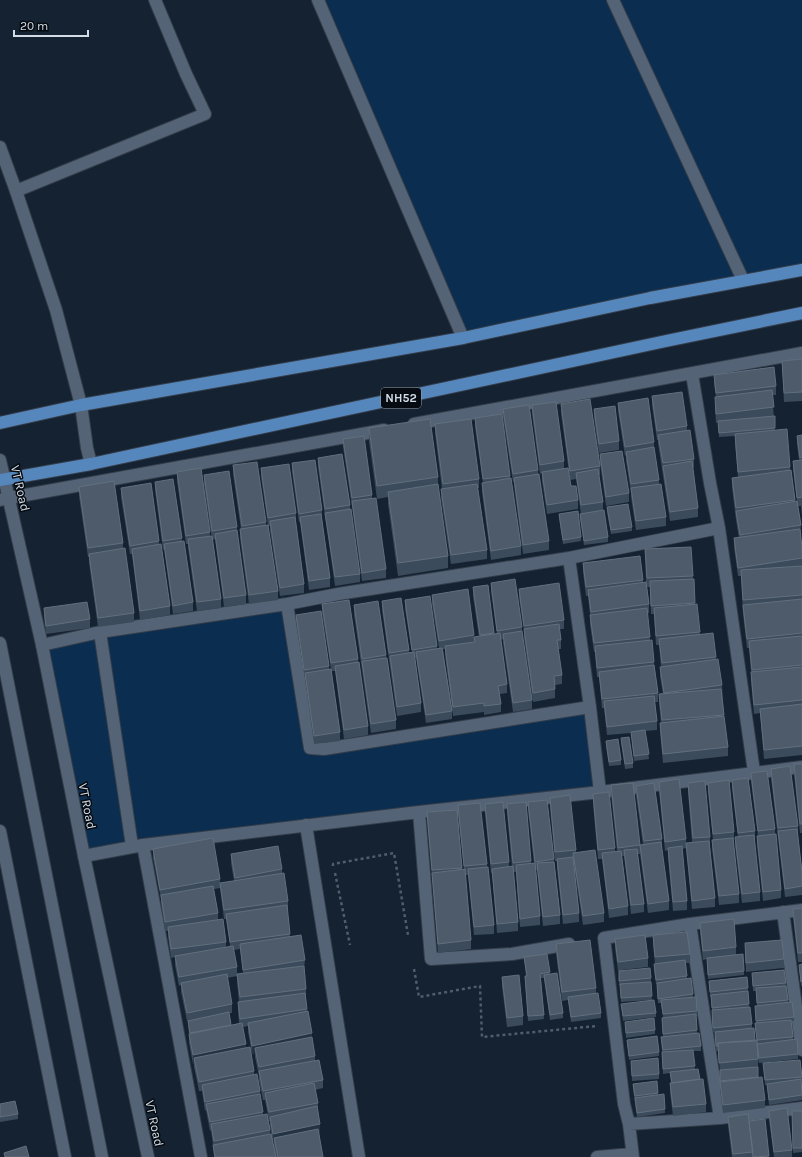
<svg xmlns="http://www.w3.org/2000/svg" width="802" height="1157" viewBox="0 0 802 1157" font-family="Karla,sans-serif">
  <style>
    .green { fill: #0b2d4f }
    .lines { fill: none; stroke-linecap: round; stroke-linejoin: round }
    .minor-casing { stroke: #343d4a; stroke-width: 14 }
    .tertiary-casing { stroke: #343d4a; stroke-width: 14 }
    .trunk-casing { stroke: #343d4a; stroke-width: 14 }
    .path { stroke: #505d6a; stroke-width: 2.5; stroke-dasharray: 3 3; stroke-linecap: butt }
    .minor { stroke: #546476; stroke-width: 12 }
    .tertiary { stroke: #546476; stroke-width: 12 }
    .trunk { stroke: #5687bc; stroke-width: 12 }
    .wall { fill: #3c4b5b; fill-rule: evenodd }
    .shaded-wall { fill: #253444 }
    .building { fill: #4d5b6a; stroke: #626f7d }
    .labels { text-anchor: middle; stroke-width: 3; stroke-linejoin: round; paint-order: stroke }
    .shield { fill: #060b11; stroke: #969ea7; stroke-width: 1 }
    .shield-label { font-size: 12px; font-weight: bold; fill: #d3dde7 }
    .street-label { font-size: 13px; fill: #d3dde7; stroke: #060b11 }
  </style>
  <rect width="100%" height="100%" fill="#142231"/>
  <path class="green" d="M319,0H802V271L463,338Z
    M287,604L310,748L590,707L600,792L84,856L42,645Z"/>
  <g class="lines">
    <defs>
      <path id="minor" d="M318,0L463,338
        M613,0L743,280
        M16,191L205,114L186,74L155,0
        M692,374L710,483L719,528L754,772
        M569,558L590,707L600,792
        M287,604L310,748L324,749L590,707
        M100,632L132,846
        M42,645L100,632L287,604L338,594L569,558L719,528
        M419,812L431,959L512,954L569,944
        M306,825L359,1157
        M0,831L65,1157
        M143,845L201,1157
        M84,856L143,845L419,812L600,792L802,767
        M783,912L802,1050
        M690,924L720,1118
        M629,1124L720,1118L802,1108
        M597,1157L632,1154
        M633,1157L629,1124L624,1104L604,938L690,924L802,910"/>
      <path id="tertiary" d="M0,147L16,191L56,310L81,405L87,448L91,464
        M414,424L802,353
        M0,460L42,645L84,856L148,1157
        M0,500L9,498L384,430
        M0,643L102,1157"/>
      <path id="trunk" d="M0,423L81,405L463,338L650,298L802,270
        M0,480L91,464L666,341L802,313"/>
    </defs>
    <use href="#minor" class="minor-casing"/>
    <use href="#tertiary" class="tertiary-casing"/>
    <use href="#trunk" class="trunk-casing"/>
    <path class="path" d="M333,866V864L394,853L408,935
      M335,873L350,945
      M414,969L419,997L480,986L482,1037L597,1026"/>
    <use href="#minor" class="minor"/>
    <use href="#tertiary" class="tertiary"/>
    <use href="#trunk" class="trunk"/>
  </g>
  <path class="wall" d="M802,359V401L784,402L782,361Z
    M714,375L776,386V395H772L775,430L790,467V470H791L795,502L797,501L793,470V461L799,460L797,444V436L802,435V516L801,506H798L801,525L800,534L802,548V755L764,759L760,713L754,714L751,681V672L749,648H747L743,614L741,576H738L734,547V538H739L736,520L732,487V478L738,477L735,443V436L719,437L718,422L716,423L715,406V397H716L714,384Z
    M652,396L687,426V430L694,459V467L693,468L698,508V517L670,521L658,443V440H657L652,405Z
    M618,403L654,442V447L659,480V484L666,517V526L636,530L631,497V492V493L626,461V455L625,456L618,411Z
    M561,404L600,466V475H599L603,502V510L608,537V542L584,545L580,518V514H581L576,479L570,480L561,413Z
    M532,405L564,461V469L571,486L578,500V509L547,514L542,481V473L540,474L532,414Z
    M503,409L538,470V474L549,541V550L523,554L514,486V482H513L503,417Z
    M594,409L619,441V450L599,453L594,418Z
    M475,418L510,476L521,546V555L491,560L482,492V483H483L475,427Z
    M435,424L479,479V488H478L487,550V559L451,564L441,498V489H442L435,433Z
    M369,428L438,477V487L448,556V568L398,576L388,504V497L377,499L369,441Z
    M343,439L372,495V498L386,569V578L362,581L352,507L343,447Z
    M600,454L629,493V502L606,506L600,463Z
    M318,458L350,505V510L360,574V582L335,586L318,467Z
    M292,463L322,510V519L330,578V587L309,590L300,522H299L292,472Z
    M233,465L266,522V526L268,525L261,477V468L296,513V522L304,584V593L280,596L270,530V526H268L278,591V600L249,604L240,538V529H241L233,474Z
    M177,472L210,532V536L221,599V608L197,611L188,548V544H186L177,481Z
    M204,475L237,527V534L246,595V604L224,607L215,539L212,540L204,484Z
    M155,482L182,538V542L193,602V611L173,614L164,549L163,550L155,490Z
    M79,487L123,543V548L134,613V622L98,627L89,563V557H88L79,496Z
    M121,488L159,541V544L170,606V615L140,620L132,554H130L121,497Z
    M607,507L632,527V531L611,534L607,512Z
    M559,514L581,537V541L563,544L559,518Z
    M691,547L693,579H694L695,605L700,635L713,633L716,659L722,685L724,717L728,747V756L663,763L660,732V723H661L659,703V694H663L660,676V667H661L659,645H656L654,614H651L650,587H647L649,604V613H647L650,641L654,662L658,693V702H655L657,721V730L645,731L649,759L634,761L631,733L607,735L604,708H602L599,677H597L595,652H594L590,624V615L588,596H586L583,572V563L643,580V583L646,584L645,549Z
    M491,583L522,627V636L532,700V709L513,712L503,643V639L501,640L507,684V693L500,694L501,704V712L484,715V712L453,716L445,655V649H443L452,711V719L426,723L416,658H415L421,703V712L397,716L382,610V601L409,650V653H412L405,609V600L437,646V649L439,648L432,604V595L474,635V642V637H479L473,596V587L488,585L494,634H497L491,592Z
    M519,589L564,620V629H559L561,640V649H558L562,675V684L555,685V698L533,702L524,638V631L519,598Z
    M322,604L358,659V662L368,726V735L344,739L335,671H331L340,732V741L314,744L305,678L296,623V615L329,666V669H331L322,613Z
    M354,605L386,655L396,720V729L371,733L354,614Z
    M44,608L90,619V628L46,634L44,617Z
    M621,738L633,763V768L625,769L621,742Z
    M606,741L621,760V765L609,766L606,746Z
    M794,764H802V833H800L794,773Z
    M771,769L798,826V835L802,872V895L785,897L771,778Z
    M751,773L775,829V834L781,890V898L763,901L757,845V836H758L751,782Z
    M732,780L755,831V840H754L760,892V901L742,903L735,846V837H738L732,789Z
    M659,782L686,839V843H692L688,792V783L710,837V846L715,898V907L692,909L686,848L682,849L687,901V910L673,911L668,857V850L665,851L659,791Z
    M708,783L734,832V841H733L739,894V903L719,905L712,849V840H713L708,792Z
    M611,785L640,845H643L636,795V786L662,839V848H661L669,901V910L648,913L640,854H637L644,904V912L631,914L624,856H622L628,906V915L609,918L602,859H598L593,803V794L615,848V851H617L611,794Z
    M550,798L576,850V853L604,913V922L583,925L573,859L579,913V922L563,924L557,868V861H555L550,807Z
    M528,802L554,859L560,915V924L543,926L537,870H536L540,916V925L520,927L516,872H513L518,922V931L497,933L492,873H491L485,813V804L509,862V867H512L507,813V804L531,861V864L534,863L528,811Z
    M458,805L487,864L494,925V934L474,935L468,875H465L471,940V949L438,953L432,879L427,821V812L457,810L462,870L464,869L458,814Z
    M153,849L220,879V883L234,881L231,863V854L282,869V874L288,901V910H287L290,936L305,960L304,969L306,989V998L307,1011L315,1056V1060L323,1080V1088L315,1090L318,1103V1111L320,1133H319L323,1157H276L274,1147V1142H273L276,1157H214L213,1145L211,1130L210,1131L206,1110L205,1111L202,1091H199L194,1067V1063L193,1064L189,1043V1034L188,1025V1021H187L181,992V985L179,986L175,965V957L171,958L168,936V931H165L161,904V899L153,858ZM220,888L224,919H226L230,946L226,947V942L218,920V913L214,889ZM240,949L243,973L237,974V982L239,1002H238V1011L239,1023L231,1025L229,1013H232V1004L227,978L237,976V967L234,950ZM248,1026V1032L252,1054H255V1057L259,1076V1080L263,1100H265L269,1121H270V1125L271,1134H270V1130L263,1115L260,1091L254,1075V1071L246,1048L243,1027Z
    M802,908V962H798L793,917V909Z
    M700,923L736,947V955L744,971V975L708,979L707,959L703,960L700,932Z
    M653,935L690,954V963H686L687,979L693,994V997L697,1011V1016H696L697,1033L701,1046V1051H693L695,1069L700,1079L706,1104V1112L673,1116L670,1092V1083H671L670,1073L663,1074L662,1057V1052L661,1041V1037L663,1036L662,1022V1018L663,1017L661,1003H658L657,984H656L654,969V964H655L653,944Z
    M615,939L648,958V967L621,970L651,978L652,1000L621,1002L620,985H619V971H618L615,948Z
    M745,943L784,959V968L746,972L745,952Z
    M556,944L596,988V994L601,1013V1018L571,1022L568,1000L562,1001L556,953Z
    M524,957L550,972V974L563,1013V1018L550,1020L544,978H541L544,1019L528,1021L525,980V976H526Z
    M802,964V986H801L799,965Z
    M784,970L786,986L788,1003L794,1017V1021H791L793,1040L798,1054V1059L759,1063L758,1059V1077L765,1100V1108L723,1113L720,1090V1071L718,1051H716L715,1032H713L712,1015V1010L711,997H710L709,981L747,977L749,1007L752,1024V1029L755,1041L757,1040L755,1028V1023H756L755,1006H757L756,991H753L752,973Z
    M502,977L523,1016V1025L507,1027L502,986Z
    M621,1004L656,1013V1017L623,1021Z
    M625,1022L655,1030V1034L626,1038Z
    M627,1040L659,1052V1056L629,1060Z
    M631,1061L659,1074V1079L632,1081Z
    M763,1063L802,1077V1100L769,1105L767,1085H765Z
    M633,1084L658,1093V1095L665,1109V1113L637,1117L633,1089Z
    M0,1104L18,1114V1119L0,1122Z
    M769,1111L792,1150V1157H774L769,1120Z
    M792,1111H802V1152L793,1153Z
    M728,1117L749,1126L765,1119L769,1157H732L728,1126Z"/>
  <path class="shaded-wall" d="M312,1033V1042L255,1048V1054H252V1046Z
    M246,1044V1053L194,1058V1063L193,1064V1055Z
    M320,1124V1133L275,1142L274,1138V1142H273V1134Z"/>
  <path class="building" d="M802,359V392L784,393L782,361Z
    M774,367L776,386L716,393L714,375Z
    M772,390L774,407L716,414L715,397Z
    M682,392L687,426L657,431L652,396Z
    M648,398L654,442L625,447L618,403Z
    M590,399L600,466L570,471L561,404Z
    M556,402L564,461L540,465L532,405Z
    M529,405L538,470L513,474L503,409Z
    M615,406L619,441L599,444L594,409Z
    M502,414L510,476L483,479L475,418Z
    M775,416V428L719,433L718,421Z
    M430,419L438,477L377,486L369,428Z
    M471,419L479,479L443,484L435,424Z
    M787,429L790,467L738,472L735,434Z
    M690,430L694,459L663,463L658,435Z
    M802,435V457L800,458L797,436Z
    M364,436L372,495L352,498L343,439Z
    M654,447L659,480L631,484L626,452Z
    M622,451L629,493L606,497L600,454Z
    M342,454L350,505L325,509L318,458Z
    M315,460L322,510L299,514L292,463Z
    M802,460V497L797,498L793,461Z
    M692,461L698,508L670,512L663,466Z
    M257,462L266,522L242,526L233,465Z
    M289,464L296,513L268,518L261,468Z
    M201,468L210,532L186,536L177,472Z
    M568,468L571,486H576L578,500L547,505L542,472Z
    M598,469L603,502L581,505L576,473Z
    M791,470L795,500L736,508L732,478Z
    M229,471L237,527L212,531L204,475Z
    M539,474L549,541L523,545L514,478Z
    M511,478L521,546L491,551L482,483Z
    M173,479L182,538L163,541L155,482Z
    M114,481L123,543L88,548L79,487Z
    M151,483L159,541L130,546L121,488Z
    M438,484L448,556L398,563L388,492Z
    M477,484L487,550L451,555L441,489Z
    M661,484L666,517L636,521L631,488Z
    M376,498L386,569L362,573L352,501Z
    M797,501L801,525L740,535L736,511Z
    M628,504L632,527L611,530L607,507Z
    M351,509L360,574L335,577L325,513Z
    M604,510L608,537L584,541L580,514Z
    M578,511L581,537L563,540L559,514Z
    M321,514L330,578L309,581L300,517Z
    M295,517L304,584L280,588L270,521Z
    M268,525L278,591L249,595L240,529Z
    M800,529L802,548V558L738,568L734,538Z
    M237,530L246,595L224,598L215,534Z
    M212,536L221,599L197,602L188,539Z
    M184,541L193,602L173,606L164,544Z
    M161,544L170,606L140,611L132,549Z
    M691,547L693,576L647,578L645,549Z
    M125,548L134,613L98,618L89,554Z
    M640,556L643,580L586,587L583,563Z
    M802,566V595L743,600L741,570Z
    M515,579L522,627L497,631L491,583Z
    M694,579L695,603L651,606L650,581Z
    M646,582L649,604L591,612L588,590Z
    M559,583L564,620L524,626L519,589Z
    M488,585L494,633L480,635L473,587Z
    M468,589L474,635L439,641L432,595Z
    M430,596L437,646L412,650L405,600Z
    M401,598L409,650L389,653L382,601Z
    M802,599V633L747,639L743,605Z
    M349,600L358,659L331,663L322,604Z
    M378,601L386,655L362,659L354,605Z
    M87,602L90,619L46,626L44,608Z
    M697,604L700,632L656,636L654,608Z
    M647,608L650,637L594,643L590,615Z
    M321,611L329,666L304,670L296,615Z
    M559,624L561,640H557L562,675L554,676L555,689L533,693L524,629Z
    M522,631L532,700L513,703L503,634Z
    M500,633L507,684L498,686L501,704L484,706V703L453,707L445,646L475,642L474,637Z
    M713,633L716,657L662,663L659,639Z
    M802,636V665L752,670L749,641Z
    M652,640L654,662L597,668L595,646Z
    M442,648L452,711L426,715L416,652Z
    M414,652L421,703L397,707L390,656Z
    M387,658L396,720L371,724L362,661Z
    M718,659L722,685L664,693L660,667Z
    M359,662L368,726L344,730L335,666Z
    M654,665L658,693L602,699L599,672Z
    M802,667V700L754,705L751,672Z
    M331,669L340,732L314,736L305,673Z
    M721,689L724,715L662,720L659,694Z
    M654,696L657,721L607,727L604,701Z
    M802,704V746L764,750L760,709Z
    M724,716L728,747L663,754L660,723Z
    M645,730L649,754L634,756L631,732Z
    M629,737L633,763L625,764L621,738Z
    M618,739L621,760L609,762L606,741Z
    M794,764H802V824H800Z
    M790,766L798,826L778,828L771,769Z
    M767,771L775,829L758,831L751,773Z
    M748,778L755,831L738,833L732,780Z
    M679,779L686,839L665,842L659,782Z
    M729,780L734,832L713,834L708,783Z
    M705,781L710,837L693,838L688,783Z
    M633,783L640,845L618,848L611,785Z
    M654,783L662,839L644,841L636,786Z
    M609,792L615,848L598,850L593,794Z
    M570,795L576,850L555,852L550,798Z
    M547,800L554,859L535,862L528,802Z
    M503,802L509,862L491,864L485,804Z
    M526,802L531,861L513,863L507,804Z
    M480,803L487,864L464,866L458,805Z
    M457,810L462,868L432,870L427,812Z
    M797,829L802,872V886L785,889L778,831Z
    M776,834L781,890L763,892L757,836Z
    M754,835L760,892L742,894L735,837Z
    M213,838L220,879L160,890L153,849Z
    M733,838L739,894L719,896L712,840Z
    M709,841L715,898L692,901L686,843Z
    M661,842L669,901L648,904L640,845Z
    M278,846L282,869L235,878L231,854Z
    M682,846L687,901L673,902L668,848Z
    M637,849L644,904L631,905L624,850Z
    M595,850L604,913L583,916L573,853Z
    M621,851L628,906L609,909L602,853Z
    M573,857L579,913L563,915L557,859Z
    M554,862L560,915L543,917L537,863Z
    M535,863L540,916L520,919L516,865Z
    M513,866L518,922L497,924L492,869Z
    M488,867L494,925L474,927L468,869Z
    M465,869L471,940L438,944L432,873Z
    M284,873L288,901L224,910L220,883Z
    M213,886L218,913L165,922L161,895Z
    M287,905L290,934L230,942L226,914Z
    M802,908V953H798L793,909Z
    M223,919L226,942L171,949L168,927Z
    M734,919L736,947L703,951L700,923Z
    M687,932L690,954L655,957L653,935Z
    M301,935L305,960L243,970L240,944Z
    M645,935L648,958L618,962L615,939Z
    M590,940L596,988L562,992L556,944Z
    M782,940L784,959L746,963L745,943Z
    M233,946L237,967L179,977L175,956Z
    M547,954L550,972L540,974L544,1015L528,1016L525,976H527L524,957Z
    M743,954L744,971L708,975L707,958Z
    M685,960L687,976L656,980L654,964Z
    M802,964V981L801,982L799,965Z
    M304,966L306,989L240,997L237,974Z
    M650,968L651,978L619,981V971Z
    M784,970L786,983L753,986L752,973Z
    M557,973L563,1013L550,1015L544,975Z
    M227,974L232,1004L187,1013L181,983Z
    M519,975L523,1016L507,1018L502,977Z
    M747,977L748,988L710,992L709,981Z
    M691,978L693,994L658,999L657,983Z
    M651,982L652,996L621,998L620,984Z
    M786,986L788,1000L757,1003L756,988Z
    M748,991L749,1004L712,1008L711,995Z
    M305,993L307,1009L240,1019L238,1002Z
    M598,993L601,1013L571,1017L568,997Z
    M696,997L697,1011L663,1014L661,1000Z
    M654,1000L656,1013L623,1016L621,1004Z
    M792,1002L794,1017L756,1021L755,1006Z
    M750,1007L752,1024L713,1028L712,1010Z
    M308,1011L312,1033L252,1046L248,1023Z
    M229,1012L231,1025L190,1033L188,1021Z
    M696,1014L697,1030L663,1034L662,1018Z
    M654,1018L655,1030L626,1033L625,1022Z
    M791,1020L793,1037L757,1040L755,1023Z
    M242,1023L246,1044L193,1055L189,1034Z
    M754,1028L755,1041L718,1043V1046H716L715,1032Z
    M699,1033L701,1046L663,1050L661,1037Z
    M657,1036L659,1052L629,1056L627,1040Z
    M312,1037L315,1056L259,1067L255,1048Z
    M797,1039L798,1054L759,1058L757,1044Z
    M757,1040L758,1059L719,1063L718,1043Z
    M250,1047L254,1071L199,1082L194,1058Z
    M693,1050L695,1066L663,1069L662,1052Z
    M658,1058L659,1074L632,1076L631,1061Z
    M319,1060L323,1080L263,1091L259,1071Z
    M800,1060L802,1077L765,1080L763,1063Z
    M758,1067V1077L720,1081V1070Z
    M698,1069L700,1079L672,1083L670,1072Z
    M257,1074L260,1091L205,1102L202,1085Z
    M762,1077L765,1100L723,1105L720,1082Z
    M703,1079L706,1104L673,1107L670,1083Z
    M801,1079L802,1095L769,1100L767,1084Z
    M657,1081L658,1093L635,1096L633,1084Z
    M314,1083L318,1103L269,1112L265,1093Z
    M260,1094L263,1112L210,1122L206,1104Z
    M664,1094L665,1109L637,1113L635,1098Z
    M15,1101L18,1114L0,1117V1104Z
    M317,1106L320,1124L273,1134L270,1117Z
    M787,1108L792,1150L774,1152L769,1111Z
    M792,1111H802V1148H793Z
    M267,1114L270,1130L214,1141L211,1124Z
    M748,1114L753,1152L733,1154L728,1117Z
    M765,1119L769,1156L753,1157L749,1121Z
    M318,1129L323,1157H278L274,1138Z
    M271,1134L276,1157H215L213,1145Z
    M26,1146L29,1157H5L4,1153Z"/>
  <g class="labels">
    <rect class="shield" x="381" y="388" width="40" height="20" rx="3"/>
    <g class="shield-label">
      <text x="401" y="402">NH52</text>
    </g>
    <g class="street-label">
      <text transform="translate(21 488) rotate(77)" y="5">VT Road</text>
      <text transform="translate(88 806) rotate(79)" y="5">VT Road</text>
      <text transform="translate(155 1123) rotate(78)" y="5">VT Road</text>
    </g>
  </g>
  <path d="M14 30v6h74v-6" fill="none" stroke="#d3dde7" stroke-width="2"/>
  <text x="20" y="30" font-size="12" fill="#d3dde7" stroke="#060b11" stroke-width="3" paint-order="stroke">20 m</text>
</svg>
